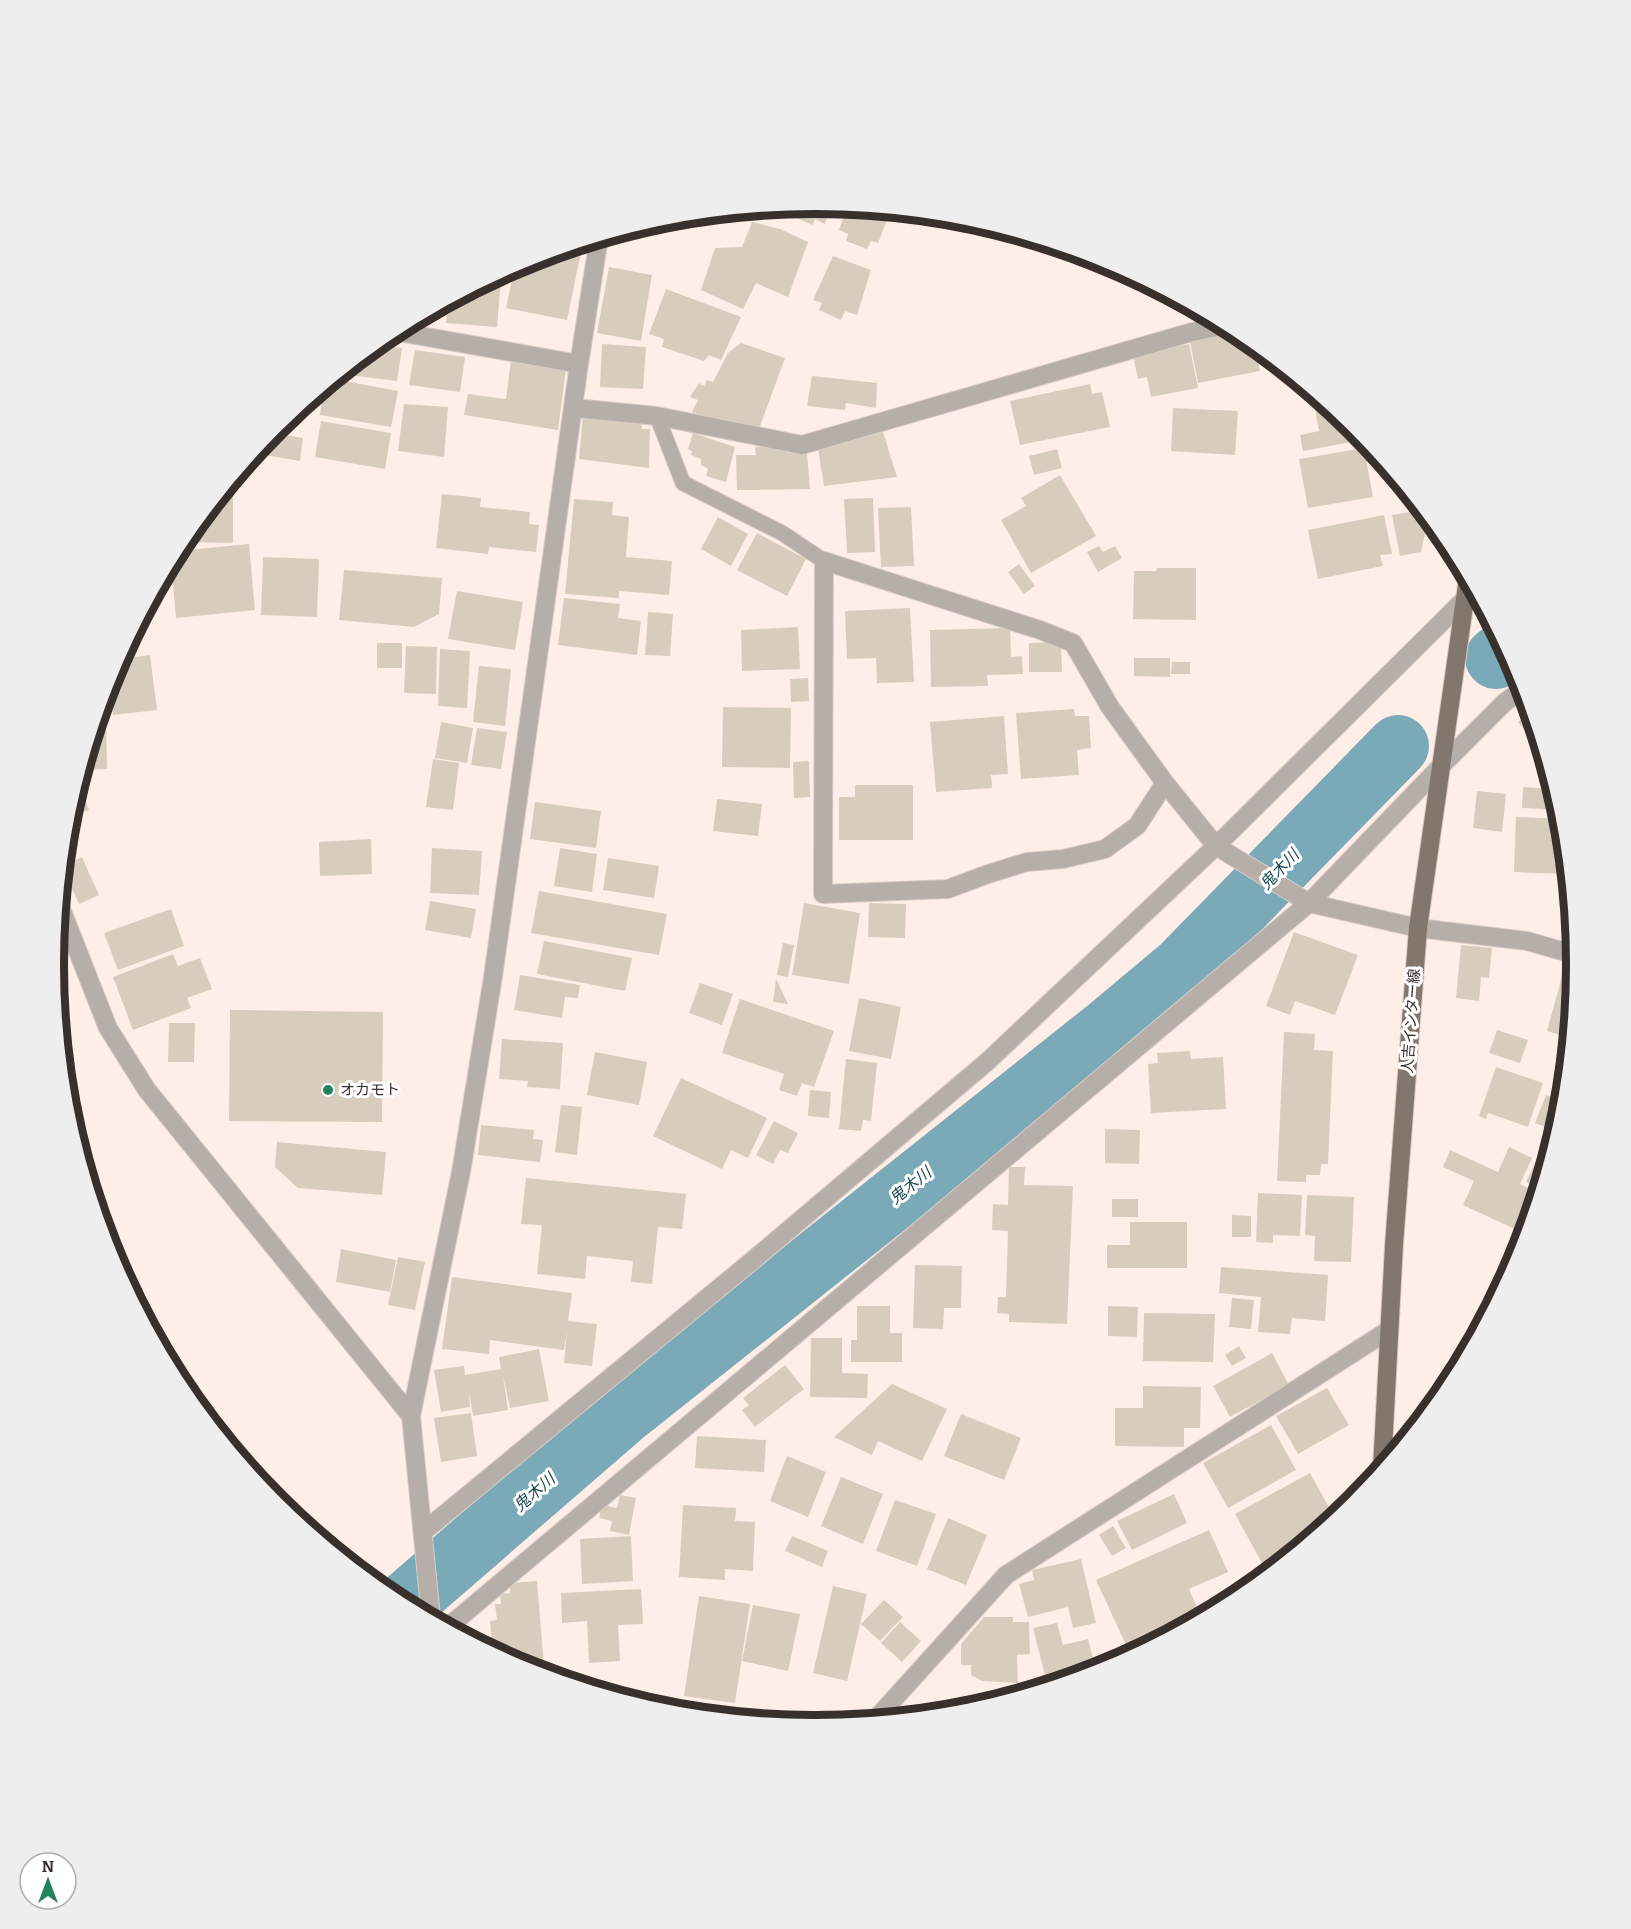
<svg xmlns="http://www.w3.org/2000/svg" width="1631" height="1929" viewBox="0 0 1631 1929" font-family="Bitter,'Noto Sans JP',serif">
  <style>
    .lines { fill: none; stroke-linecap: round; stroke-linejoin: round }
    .river { stroke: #7aaab8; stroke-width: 62 }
    .building { fill: #d8cdbd }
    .lane-casing { stroke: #dbccc6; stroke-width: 17 }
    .street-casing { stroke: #dbccc6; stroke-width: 20 }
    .primary-casing { stroke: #dbccc6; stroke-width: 20 }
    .lane { stroke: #b6afa9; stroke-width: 15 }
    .street { stroke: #b6afa9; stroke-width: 18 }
    .primary { stroke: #83776d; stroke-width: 18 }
    .poi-dot { fill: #20845d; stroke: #fff; stroke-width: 2 }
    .labels { text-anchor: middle; stroke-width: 6; stroke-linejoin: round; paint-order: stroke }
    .street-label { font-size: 15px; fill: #38302d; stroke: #fff }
    .poi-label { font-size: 15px; fill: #38302d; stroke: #fff; text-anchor: start }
    .water-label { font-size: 16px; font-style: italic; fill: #1a4651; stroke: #fff }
    .rim { fill: none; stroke: #38302d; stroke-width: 8 }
  </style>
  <rect width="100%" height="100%" fill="#ffeee7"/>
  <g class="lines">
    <path class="river" d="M1496,658L1506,650
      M404,1604L622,1415L1108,1029L1182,967L1398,746"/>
  </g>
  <path class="building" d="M816,203L832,205L825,224L815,219L813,225L794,217L797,212L790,208L786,219L762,208Z
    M848,206L891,210L878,243L871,241L867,249L846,241L848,234L839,230Z
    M741,210L739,217L723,212Z
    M752,222L780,229L808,242L788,297L756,283L743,309L701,290L715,248L742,247Z
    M583,243L567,320L506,308L515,266L524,261Z
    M833,256L871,270L857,315L845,311L841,320L819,310L822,303L813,300Z
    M609,267L652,275L641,341L597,333Z
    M491,279L501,280L497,327L446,323L448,302Z
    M666,289L741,317L721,360L709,355L704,361L662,347L664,339L649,334Z
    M1239,332L1255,345L1260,371L1198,383L1190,341Z
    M741,343L785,358L759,429L741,428L692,412L698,400L690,397L699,383L704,386L707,380L713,382L728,353Z
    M602,344L646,347L643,389L600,387Z
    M1189,344L1198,388L1151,397L1147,377L1138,379L1133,355Z
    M376,345L402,348L397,381L341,374Z
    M415,350L465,357L460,392L409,385Z
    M511,359L566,369L558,430L464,415L468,394L506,399Z
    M812,376L877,383L876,408L846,403L845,410L807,406Z
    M334,379L398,391L391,427L320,415L324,387Z
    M1090,384L1092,394L1102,392L1110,427L1020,445L1010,401Z
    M1312,391L1354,426L1361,434L1362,440L1303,451L1300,435L1319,431Z
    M404,404L448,407L444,457L398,451Z
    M299,408L295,429L277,426Z
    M1173,408L1238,411L1235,455L1171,451Z
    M583,414L641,418L642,429H650L649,468L579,459Z
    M321,421L391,433L385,469L315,457Z
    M883,432L897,477L824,486L818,449Z
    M272,433L303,438L300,461L259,454L261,446Z
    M693,433L735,447L726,482L706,476L708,469L701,465V459L691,455L692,451L688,449Z
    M755,447H787L788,453H807L810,489L737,490L736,455H756Z
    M1364,448L1373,497L1308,508L1299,459Z
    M1057,449L1062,468L1034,475L1029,456Z
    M1060,475L1096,536L1031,573L1001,520L1026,506L1021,498Z
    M233,479V543L182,542L183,541Z
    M442,494L481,498L480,507L530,512L529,524L539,525L536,552L489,547L488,554L436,548Z
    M873,498L875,552L847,553L844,499Z
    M574,499L613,502L612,515L629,517L626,557L672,561L669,595L619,591V598L565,594Z
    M911,507L914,566L881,567L878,508Z
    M1423,510L1426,529L1421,552L1400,556L1392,515Z
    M1384,515L1392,554L1380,555L1383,566L1318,579L1308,530Z
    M718,517L748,534L731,566L701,549Z
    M757,533L806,559L787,596L737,570Z
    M249,544L255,610L176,618L171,563L177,551Z
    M1099,546L1103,552L1115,546L1122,558L1098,572L1087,552Z
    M263,557L319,559L317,617L261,615Z
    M1019,564L1035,586L1024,594L1008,572Z
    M1157,568H1196V620L1133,619L1134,571H1156Z
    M344,570L442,578L439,614L414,627L339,620Z
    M457,591L523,602L515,650L448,639Z
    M564,598L620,604L618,618L641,621L637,655L558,645Z
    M910,608L914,682L877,683L876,658L847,659L845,611Z
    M648,612L673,614L670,656L645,655Z
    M798,627L800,669L742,671L741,630Z
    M1010,628L1011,657L1022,656L1023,674L987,675L988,686L931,687L930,630Z
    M1061,642L1062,672H1029V643Z
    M377,643H402V668H377Z
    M406,646L437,647L436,694L404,693Z
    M440,649L470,651L467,708L438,706Z
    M150,655L157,710L113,715L109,685L112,673L120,659Z
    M1134,658H1170V677L1134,676Z
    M1172,662H1190V674H1171Z
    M479,666L511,669L505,726L473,722Z
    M808,678L809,701L791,702L790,679Z
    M723,707L791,708L790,768L722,767Z
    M1074,709L1075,716H1089L1091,748L1077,750L1079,775L1021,779L1016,713Z
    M1531,712L1543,751L1518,722Z
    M99,715H106L107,769L83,770Z
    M1004,716L1008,774L991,775L992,788L936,792L930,722Z
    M441,722L473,728L467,763L435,758Z
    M477,728L507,732L501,769L471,765Z
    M433,759L459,763L453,810L426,807Z
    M809,761L810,797L794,798L793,762Z
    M79,783L89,810L69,817V816Z
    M855,785H913V840H839V797H855Z
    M1523,787L1554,789L1561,810L1522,808Z
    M1477,791L1506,794L1502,832L1473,828Z
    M717,799L762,804L758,836L713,831Z
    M535,802L601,811L596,848L530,839Z
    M1516,817L1563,819L1565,847V874L1514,872Z
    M371,839L372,874L320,876L319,842Z
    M432,848L482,851L479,895L430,893Z
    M560,848L597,854L592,892L554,886Z
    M82,857L99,895L79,904L63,869L64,865Z
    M608,858L659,866L654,898L603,890Z
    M539,891L667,914L659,955L531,933Z
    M430,901L476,909L471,938L425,930Z
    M804,903L860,913L849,984L792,975Z
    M869,903L906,904L905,938L868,937Z
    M171,909L184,946L118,970L104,933Z
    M1294,932L1358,955L1335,1015L1295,1001L1290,1015L1266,1006Z
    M544,941L632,958L625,991L537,974Z
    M783,943L794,945L788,977L777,975Z
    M1461,945L1492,948L1489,978L1481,977L1479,1001L1456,998Z
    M173,954L178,966L200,958L212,989L187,998L191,1008L133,1030L113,977Z
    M1564,969L1576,972L1570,1038L1547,1031Z
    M520,975L580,985L578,998L565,997L562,1018L514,1010Z
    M776,979L788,1004L773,1002Z
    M700,983L733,994L722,1025L689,1013Z
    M859,998L901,1007L891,1059L849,1051Z
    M740,999L834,1031L814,1087L802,1083L797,1096L779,1090L784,1074L722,1053Z
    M230,1010L383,1012L382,1122L229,1121Z
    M169,1023H195L194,1062H168Z
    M1497,1030L1528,1040L1520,1063L1489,1053Z
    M1284,1032L1315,1034L1314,1050L1333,1051L1328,1164H1321L1320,1175H1306V1182L1277,1181Z
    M502,1039L563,1043L560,1089L527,1087L528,1081L499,1079Z
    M1190,1051L1191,1059L1223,1057L1226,1109L1151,1113L1148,1064L1158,1063L1157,1053Z
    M595,1052L647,1062L639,1105L587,1095Z
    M846,1059L877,1063L871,1121L863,1120L861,1131L839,1129Z
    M1496,1067L1543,1083L1528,1127L1488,1113L1486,1119L1479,1116Z
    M681,1078L767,1118L748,1158L731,1150L722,1169L653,1136Z
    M810,1090L831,1092L829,1118L808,1116Z
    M1546,1095L1563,1101L1562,1113L1554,1140L1548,1137L1550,1129L1535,1123Z
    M561,1105L582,1107L577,1155L555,1152Z
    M774,1121L798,1133L788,1153L780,1150L773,1164L756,1155Z
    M481,1125L534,1130L533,1139L543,1140L540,1162L478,1155Z
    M1105,1129L1140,1130L1139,1164L1105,1163Z
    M277,1142L386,1152L382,1195L298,1188L275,1167Z
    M1509,1147L1532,1158L1520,1184L1538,1193L1532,1213L1530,1212L1521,1232L1463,1205L1474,1181L1443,1167L1450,1150L1498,1172Z
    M1537,1159L1547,1164L1540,1188L1526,1182Z
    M1009,1167H1025L1024,1185L1073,1186L1067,1324L1009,1322V1314L997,1313L998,1297H1006L1008,1231L992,1230L993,1204L1008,1205Z
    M526,1178L686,1194L682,1229L658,1227L652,1284L631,1282L633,1261L587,1256L585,1279L537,1274L542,1225L521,1224Z
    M1258,1193L1302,1195L1300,1236L1273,1235V1243L1256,1242Z
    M1307,1195L1354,1197L1351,1262L1314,1261L1315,1236L1305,1235Z
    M1112,1199H1138V1217H1112Z
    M1232,1215L1251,1216V1237H1232Z
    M1130,1222H1187V1268H1107V1245H1130Z
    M341,1249L396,1260L390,1292L336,1282Z
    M398,1257L425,1262L415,1310L388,1305Z
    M915,1265L962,1266L961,1308H944L943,1329L913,1328Z
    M1221,1267L1328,1275L1325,1321L1292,1318L1290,1334L1258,1332L1261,1297L1219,1293Z
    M452,1277L572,1293L568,1321L597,1324L592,1366L564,1363L567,1331L564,1350L490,1340L489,1354L442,1349Z
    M1495,1290L1499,1293L1479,1331L1473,1328Z
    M1232,1298L1254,1300L1251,1329L1229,1327Z
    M857,1306H890V1333H902V1362H851V1340H857Z
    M1108,1306L1138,1307L1137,1337L1108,1336Z
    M1144,1313L1215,1314L1213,1362L1143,1361Z
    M811,1338H842V1373L868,1374L867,1398L810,1397Z
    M1239,1346L1246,1358L1232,1366L1225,1355Z
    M539,1349L549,1401L510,1408L503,1376L508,1410L473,1416L469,1392L470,1407L441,1412L434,1370L464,1366L465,1375L501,1369L499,1357Z
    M1272,1353L1289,1385L1230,1417L1213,1386Z
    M785,1365L804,1389L755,1427L742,1410L749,1405L743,1398Z
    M892,1384L947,1409L922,1461L878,1441L872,1455L834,1437Z
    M1143,1386L1201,1387L1200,1428H1184V1447L1115,1446V1408H1143Z
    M1327,1388L1349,1425L1298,1454L1276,1416Z
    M471,1413L477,1456L441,1462L434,1418Z
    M961,1414L1021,1438L1004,1480L944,1456Z
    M1271,1425L1296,1470L1228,1508L1203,1463Z
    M697,1436L766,1440L764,1472L695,1468Z
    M787,1456L826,1472L808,1517L770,1501Z
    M1310,1473L1335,1518L1321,1530L1262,1563L1235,1514Z
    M841,1477L883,1494L863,1544L821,1526Z
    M1174,1494L1187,1523L1132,1550L1117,1521Z
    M620,1495L636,1498L629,1535L610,1531L612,1521L599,1518L602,1505L617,1508Z
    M895,1500L936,1514L917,1566L876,1551Z
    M683,1505L736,1508L735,1521L755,1522L753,1571L725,1569V1580L679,1577Z
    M948,1518L987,1535L966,1585L927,1569Z
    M1113,1526L1126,1548L1112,1556L1099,1535Z
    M1209,1530L1228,1572L1189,1589L1199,1612L1126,1645L1096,1580Z
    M631,1536L633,1581L582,1584L580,1539Z
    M792,1536L828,1551L822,1567L785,1551Z
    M1081,1559L1096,1623L1073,1628L1068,1607L1028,1617L1019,1584L1034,1580L1032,1570Z
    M537,1581L544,1666L524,1668L493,1651L490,1621L497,1620L495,1604H501L500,1594L510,1593V1583Z
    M833,1586L867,1594L847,1681L813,1673Z
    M641,1589L643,1624L618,1625L620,1661L589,1663L587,1621L562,1623L561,1593Z
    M699,1596L750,1604L735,1703L684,1696Z
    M884,1600L903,1617L880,1641L861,1624Z
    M753,1605L800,1614L788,1671L742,1661Z
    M984,1617H1013V1622H1029L1030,1654L1017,1655L1018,1683L982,1681L971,1675V1665H961V1644Z
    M900,1622L921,1641L902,1662L881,1643Z
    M1057,1623L1063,1645L1088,1639L1095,1666L1046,1679L1033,1628Z"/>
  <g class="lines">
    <defs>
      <path id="lane" d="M657,416L683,483L782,533L824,561"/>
      <path id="street" d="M393,331L579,364
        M574,408L657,416L802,445L1192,332L1227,325
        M1165,783L1110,707L1073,643L1040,630L824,561L823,894L948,889L988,874L1027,862L1063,859L1105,849L1137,826L1165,783L1216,846L1309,903L1418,928L1527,941L1576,955
        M60,906L108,1028L147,1090L411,1416
        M423,1532L752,1261L988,1061L1216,846L1473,591
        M431,1618L411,1416L461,1172L493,977L579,364L599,238
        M448,1627L1309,903L1440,767L1504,703L1524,688
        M875,1720L1006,1575L1389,1330
        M812,1726L964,1711"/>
      <path id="primary" d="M1382,1468L1394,1245L1418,928L1468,578"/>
    </defs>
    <use href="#lane" class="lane-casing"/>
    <use href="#street" class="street-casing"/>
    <use href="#primary" class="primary-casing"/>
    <use href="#lane" class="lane"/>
    <use href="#street" class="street"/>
    <use href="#primary" class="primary"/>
  </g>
  <circle class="poi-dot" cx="328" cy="1090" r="6"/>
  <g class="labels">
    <g class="street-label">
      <text transform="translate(1411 1021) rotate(-86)" y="5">人吉インター線</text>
    </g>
    <g class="poi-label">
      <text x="340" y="1095">オカモト</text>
    </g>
    <g class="water-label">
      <text transform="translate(1279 869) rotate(-46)" y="6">鬼木川</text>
      <text transform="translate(910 1185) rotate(-39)" y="6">鬼木川</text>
      <text transform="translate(534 1492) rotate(-41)" y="6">鬼木川</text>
    </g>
  </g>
  <path d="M0 0H1631V1929H0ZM814 214H816A750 750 0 0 1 1566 964V965A750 750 0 0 1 816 1715H814A750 750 0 0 1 64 965V964A750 750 0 0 1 814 214Z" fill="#efeeee" fill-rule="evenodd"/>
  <path class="rim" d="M814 214H816A750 750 0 0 1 1566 964V965A750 750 0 0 1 816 1715H814A750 750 0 0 1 64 965V964A750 750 0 0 1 814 214Z"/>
  <g transform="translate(48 1881)"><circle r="28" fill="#ffffff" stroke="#afacab" stroke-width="1.5"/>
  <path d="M0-4.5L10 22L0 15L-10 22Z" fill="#20845d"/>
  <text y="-9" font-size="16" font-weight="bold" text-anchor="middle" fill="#38302d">N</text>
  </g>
</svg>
